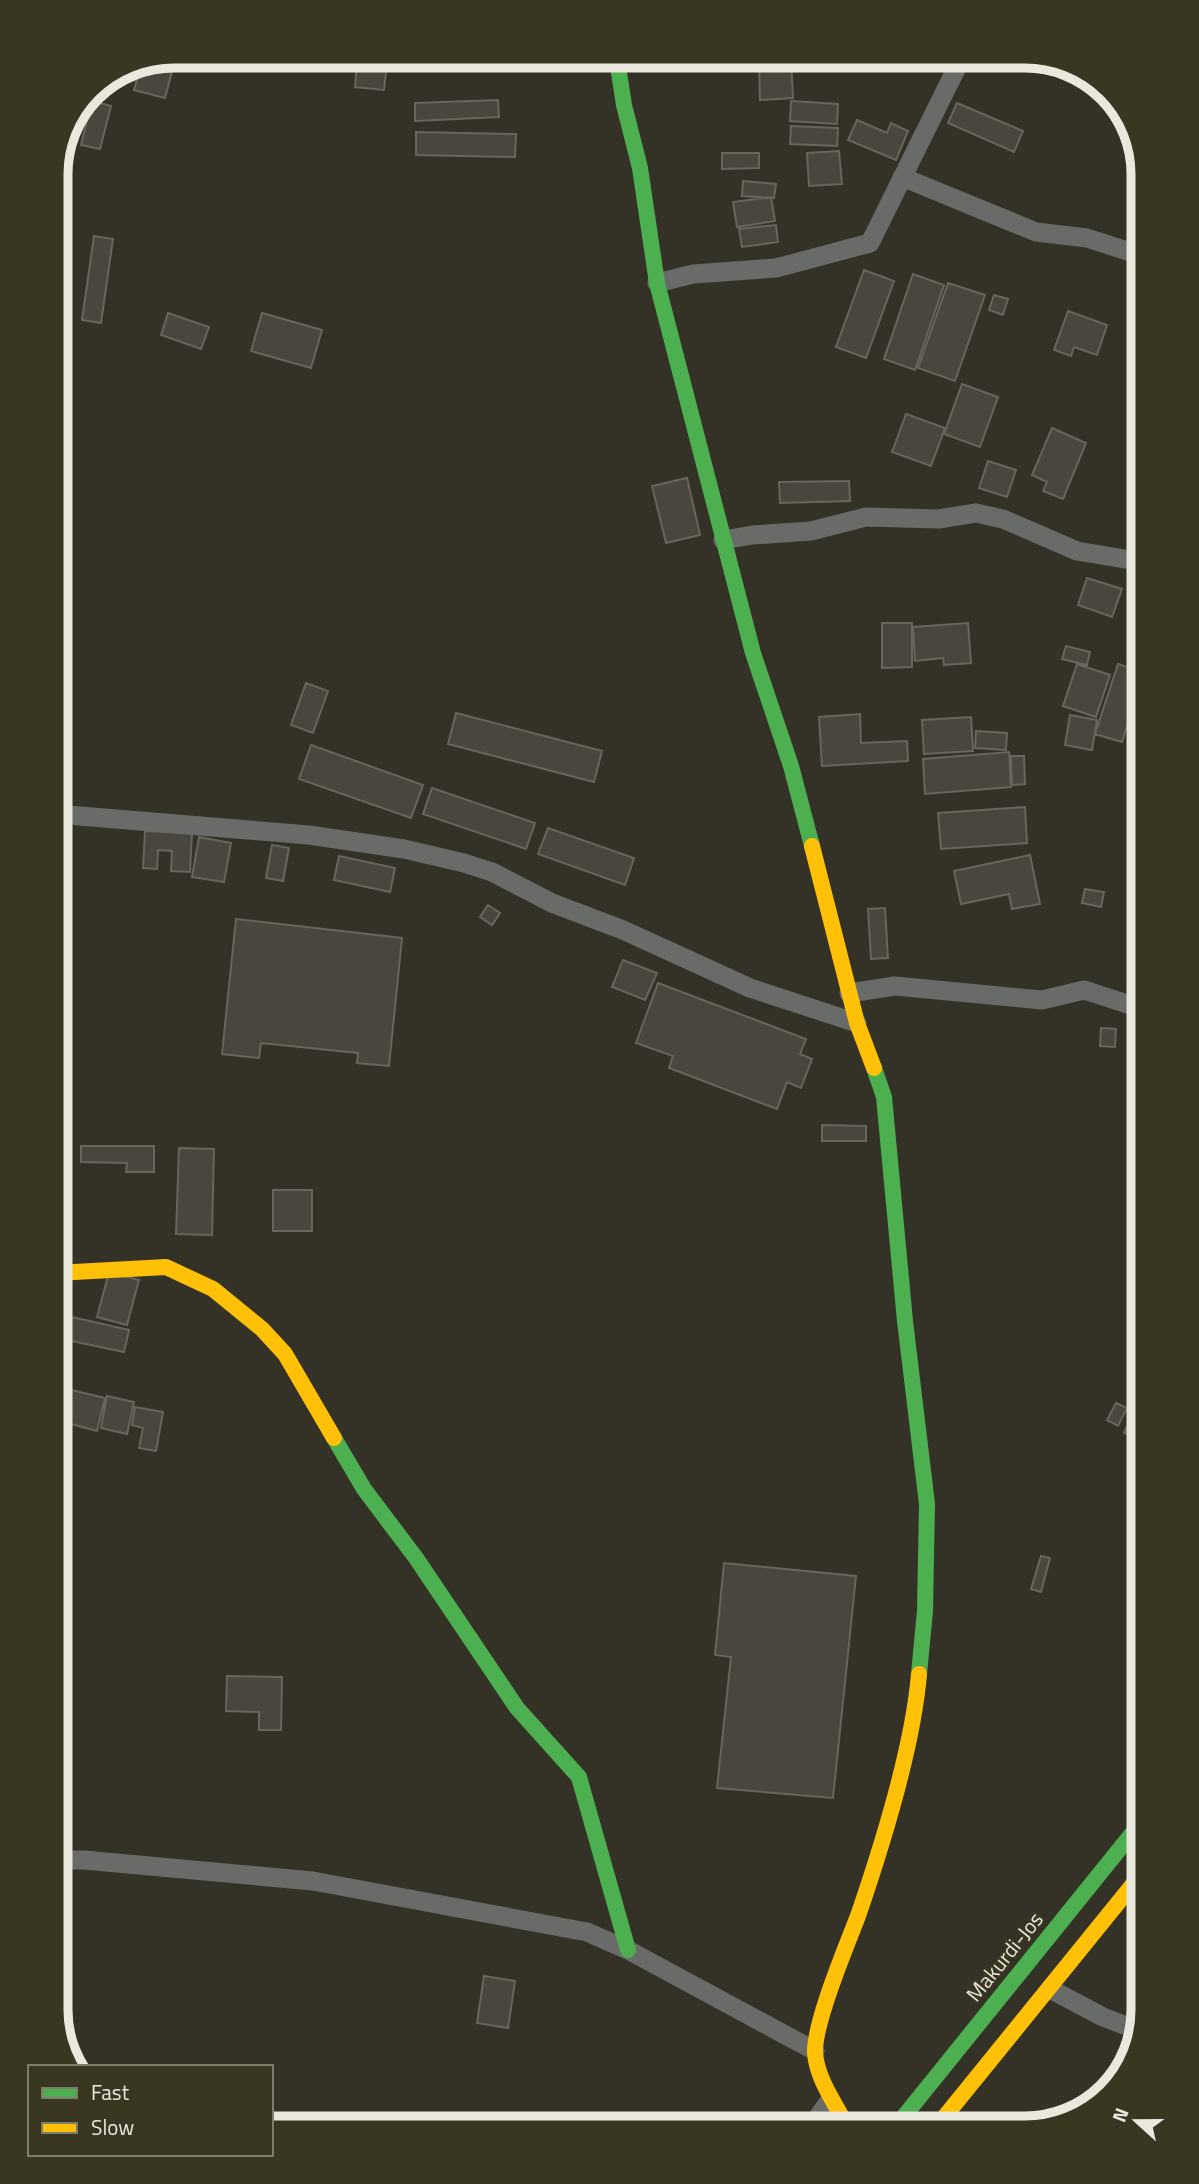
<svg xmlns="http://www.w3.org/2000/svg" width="1199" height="2184" viewBox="0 0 1199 2184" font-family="'Titillium Web',sans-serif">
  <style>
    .building { fill: #48463d; stroke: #67655c; stroke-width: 2 }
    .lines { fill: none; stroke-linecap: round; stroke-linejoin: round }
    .street { stroke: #696b69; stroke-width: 19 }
    .fast { stroke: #4caf50; stroke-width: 16 }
    .slow { stroke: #ffc107; stroke-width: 16 }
    .labels { text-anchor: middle; stroke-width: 5; stroke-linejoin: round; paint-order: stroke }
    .street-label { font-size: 21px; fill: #eae8dc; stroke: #393622 }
    .rim { fill: none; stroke: #eae8dc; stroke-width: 9 }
  </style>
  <rect width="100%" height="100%" fill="#343227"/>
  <path class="building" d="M748,59V65H668V60Z
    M748,59V65H668V60Z
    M791,59L793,98L760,100L759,61Z
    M791,59L793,98L760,100L759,61Z
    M387,62L384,90L355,87L357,63Z
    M387,62L384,90L355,87L357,63Z
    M174,64L165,98L134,90L141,65Z
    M174,64L165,98L134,90L141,65Z
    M498,100L499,117L415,121V103Z
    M498,100L499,117L415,121V103Z
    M92,101L111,106L100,149L81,145Z
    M92,101L111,106L100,149L81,145Z
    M791,101L838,104L837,124L790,121Z
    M791,101L838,104L837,124L790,121Z
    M957,103L1023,131L1014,152L948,123Z
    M957,103L1023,131L1014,152L948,123Z
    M857,120L887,133L891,123L908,131L896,160L848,140Z
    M857,120L887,133L891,123L908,131L896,160L848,140Z
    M791,126L838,128L837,146L790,144Z
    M791,126L838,128L837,146L790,144Z
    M416,132L516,134L515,157L416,155Z
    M416,132L516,134L515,157L416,155Z
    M839,151L842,184L809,186L807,153Z
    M839,151L842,184L809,186L807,153Z
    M722,153H759V168L722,169Z
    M722,153H759V168L722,169Z
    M743,181L776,184L774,198L742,196Z
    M743,181L776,184L774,198L742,196Z
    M771,197L775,221L737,227L733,202Z
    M771,197L775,221L737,227L733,202Z
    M776,225L778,242L742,247L739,229Z
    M776,225L778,242L742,247L739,229Z
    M94,236L113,239L101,323L82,320Z
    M94,236L113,239L101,323L82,320Z
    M864,270L894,281L866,358L836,347Z
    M864,270L894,281L866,358L836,347Z
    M913,274L944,285L915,370L884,359Z
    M913,274L944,285L915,370L884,359Z
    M948,283L985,295L955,381L918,368Z
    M948,283L985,295L955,381L918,368Z
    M994,295L1008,299L1003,315L989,310Z
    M994,295L1008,299L1003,315L989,310Z
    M1068,311L1107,325L1097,355L1074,347L1071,356L1054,350Z
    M1068,311L1107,325L1097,355L1074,347L1071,356L1054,350Z
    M168,313L209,327L201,349L161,335Z
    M168,313L209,327L201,349L161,335Z
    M262,313L322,330L311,368L251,351Z
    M262,313L322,330L311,368L251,351Z
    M962,384L998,397L980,447L944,434Z
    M962,384L998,397L980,447L944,434Z
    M906,414L945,428L931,466L892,452Z
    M906,414L945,428L931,466L892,452Z
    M1052,428L1086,443L1063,499L1043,491L1047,482L1032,475Z
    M1052,428L1086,443L1063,499L1043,491L1047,482L1032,475Z
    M988,461L1016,470L1007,497L979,488Z
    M988,461L1016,470L1007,497L979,488Z
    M687,478L700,535L666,543L652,486Z
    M687,478L700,535L666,543L652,486Z
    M849,481L850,501L780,503L779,482Z
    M849,481L850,501L780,503L779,482Z
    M1087,578L1122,589L1112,617L1078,605Z
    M1087,578L1122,589L1112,617L1078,605Z
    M882,623H912V667L882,668Z
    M882,623H912V667L882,668Z
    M968,623L971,663L944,665L943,658L915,661L913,627Z
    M968,623L971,663L944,665L943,658L915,661L913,627Z
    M1066,646L1090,652L1087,665L1062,659Z
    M1066,646L1090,652L1087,665L1062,659Z
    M1077,664L1110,675L1096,717L1063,706Z
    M1077,664L1110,675L1096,717L1063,706Z
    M1118,664L1136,670L1129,692L1137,694L1122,742L1095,734Z
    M1118,664L1136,670L1129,692L1137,694L1122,742L1095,734Z
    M306,683L328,691L313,733L291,725Z
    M306,683L328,691L313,733L291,725Z
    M456,713L602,751L594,782L448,744Z
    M456,713L602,751L594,782L448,744Z
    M860,714L861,743L907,741L908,761L822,766L819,717Z
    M860,714L861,743L907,741L908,761L822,766L819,717Z
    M1070,715L1097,720L1092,750L1065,745Z
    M1070,715L1097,720L1092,750L1065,745Z
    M971,717L973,751L924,754L922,720Z
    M971,717L973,751L924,754L922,720Z
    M976,731L1007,733L1006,750L975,748Z
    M976,731L1007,733L1006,750L975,748Z
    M311,745L423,785L411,818L299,779Z
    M311,745L423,785L411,818L299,779Z
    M1009,752L1011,787L925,794L923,759Z
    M1009,752L1011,787L925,794L923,759Z
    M1011,756H1024L1025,784L1012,785Z
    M1011,756H1024L1025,784L1012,785Z
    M432,788L535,823L526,849L423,814Z
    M432,788L535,823L526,849L423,814Z
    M1025,807L1027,843L941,849L938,813Z
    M1025,807L1027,843L941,849L938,813Z
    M548,828L634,858L625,885L538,854Z
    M548,828L634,858L625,885L538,854Z
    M145,831L192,833L190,872L171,871L172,851L158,850L157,869L143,868Z
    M145,831L192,833L190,872L171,871L172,851L158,850L157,869L143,868Z
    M199,837L231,843L224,882L192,877Z
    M199,837L231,843L224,882L192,877Z
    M272,845L289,848L283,881L266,878Z
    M272,845L289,848L283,881L266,878Z
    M1030,855L1040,904L1012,909L1009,894L961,904L954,871Z
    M1030,855L1040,904L1012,909L1009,894L961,904L954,871Z
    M339,856L395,868L390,892L334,880Z
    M339,856L395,868L390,892L334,880Z
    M1085,889L1104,892L1101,907L1082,903Z
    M1085,889L1104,892L1101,907L1082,903Z
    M1131,902L1143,903V954L1138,953L1139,940L1128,939Z
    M1131,902L1143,903V954L1138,953L1139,940L1128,939Z
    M488,905L500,913L492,925L480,917Z
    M488,905L500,913L492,925L480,917Z
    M885,908L888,958L871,959L868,909Z
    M885,908L888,958L871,959L868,909Z
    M236,919L402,938L389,1066L357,1063L358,1053L261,1043L259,1058L222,1054Z
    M236,919L402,938L389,1066L357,1063L358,1053L261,1043L259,1058L222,1054Z
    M623,960L657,973L645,1000L612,987Z
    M623,960L657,973L645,1000L612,987Z
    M1135,960L1143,962V979L1130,976Z
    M1135,960L1143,962V979L1130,976Z
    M658,983L806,1039L800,1054L812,1059L801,1088L787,1082L777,1109L669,1068L673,1056L636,1043Z
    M658,983L806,1039L800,1054L812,1059L801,1088L787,1082L777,1109L669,1068L673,1056L636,1043Z
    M1101,1028L1116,1029L1115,1047L1100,1046Z
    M1101,1028L1116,1029L1115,1047L1100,1046Z
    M822,1125L866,1126V1141H822Z
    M822,1125L866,1126V1141H822Z
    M81,1146H154V1172H126L127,1163L81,1162Z
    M81,1146H154V1172H126L127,1163L81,1162Z
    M179,1148L214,1149L212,1235L176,1234Z
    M179,1148L214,1149L212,1235L176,1234Z
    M273,1190H312V1231H273Z
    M273,1190H312V1231H273Z
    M109,1272L139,1280L127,1325L97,1317Z
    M109,1272L139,1280L127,1325L97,1317Z
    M72,1317L129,1330L124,1352L67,1340Z
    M72,1317L129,1330L124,1352L67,1340Z
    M63,1388L105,1398L97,1431L56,1420Z
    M63,1388L105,1398L97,1431L56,1420Z
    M107,1396L134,1402L127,1434L101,1428Z
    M107,1396L134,1402L127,1434L101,1428Z
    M1116,1403L1127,1408L1118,1426L1107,1420Z
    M1116,1403L1127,1408L1118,1426L1107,1420Z
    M135,1407L163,1412L156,1451L139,1448L143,1428L132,1425Z
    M135,1407L163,1412L156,1451L139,1448L143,1428L132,1425Z
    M1132,1414L1143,1419V1441L1124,1433Z
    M1132,1414L1143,1419V1441L1124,1433Z
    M1041,1556L1050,1558L1041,1592L1031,1589Z
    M1041,1556L1050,1558L1041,1592L1031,1589Z
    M724,1563L856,1576L833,1798L717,1788L731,1657L715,1655Z
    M724,1563L856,1576L833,1798L717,1788L731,1657L715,1655Z
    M227,1676L282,1677L281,1730H259V1712L226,1711Z
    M227,1676L282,1677L281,1730H259V1712L226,1711Z
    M1138,1930L1143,1932V1948L1133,1944Z
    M1138,1930L1143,1932V1948L1133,1944Z
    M484,1976L515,1981L508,2028L477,2023Z
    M484,1976L515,1981L508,2028L477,2023Z
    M382,2117L402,2125L378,2126Z
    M382,2117L402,2125L378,2126Z"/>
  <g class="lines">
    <path class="street" d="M902,177L1036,232L1087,238L1143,256
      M657,283L693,274L776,268L870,243L962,57
      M723,540L753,535L811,531L866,517L938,519L976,513L1003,519L1077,551L1143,562
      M56,814L309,835L404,849L464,863L492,872L552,903L623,930L750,988L857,1023
      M849,993L895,986L1042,1000L1084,990L1143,1009
      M56,1860H84L313,1881L587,1932L628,1950L815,2051
      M1050,1989L1103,2017L1137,2030
      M815,2121L830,2100"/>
    <path class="fast" d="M617,60L624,105L640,168L657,283L753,653L791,766L812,846
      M874,1068L884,1097L905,1321L927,1504L925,1611L919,1674
      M334,1438L364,1489L416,1558L517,1708L579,1777L628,1950
      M901,2120L1143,1820"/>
    <path class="slow" d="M812,846L857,1023L874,1068
      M56,1273L166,1267L213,1289L262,1329L285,1354L334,1438
      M942,2120L1143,1872
      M844,2121C833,2100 817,2078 815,2053C814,2023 846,1947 858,1916C882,1846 913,1747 919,1674"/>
  </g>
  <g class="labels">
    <g class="street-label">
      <text transform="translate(1005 1957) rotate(-51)" y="7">Makurdi-Jos</text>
    </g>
  </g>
  <path d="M0 0H1199V2184H0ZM174 68H1025A106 106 0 0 1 1131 174V2010A106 106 0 0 1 1025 2116H174A106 106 0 0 1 68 2010V174A106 106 0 0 1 174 68Z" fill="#393622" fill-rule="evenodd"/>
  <path class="rim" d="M174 68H1025A106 106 0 0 1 1131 174V2010A106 106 0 0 1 1025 2116H174A106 106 0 0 1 68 2010V174A106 106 0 0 1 174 68Z"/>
  <rect x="28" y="2065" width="245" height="91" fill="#393622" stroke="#807d6c" stroke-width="2"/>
  <rect x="42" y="2088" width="35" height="10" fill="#4caf50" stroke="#807d6c" stroke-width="2"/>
  <text x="91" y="2100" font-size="21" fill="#eae8dc">Fast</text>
  <rect x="42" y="2123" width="35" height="10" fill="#ffc107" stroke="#807d6c" stroke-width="2"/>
  <text x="91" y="2135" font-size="21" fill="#eae8dc">Slow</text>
  <g transform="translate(1136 2121) rotate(291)" stroke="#393622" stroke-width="5" paint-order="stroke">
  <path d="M0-5L12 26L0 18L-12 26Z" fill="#eae8dc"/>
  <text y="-10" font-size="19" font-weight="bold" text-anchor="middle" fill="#eae8dc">N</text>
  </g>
</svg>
